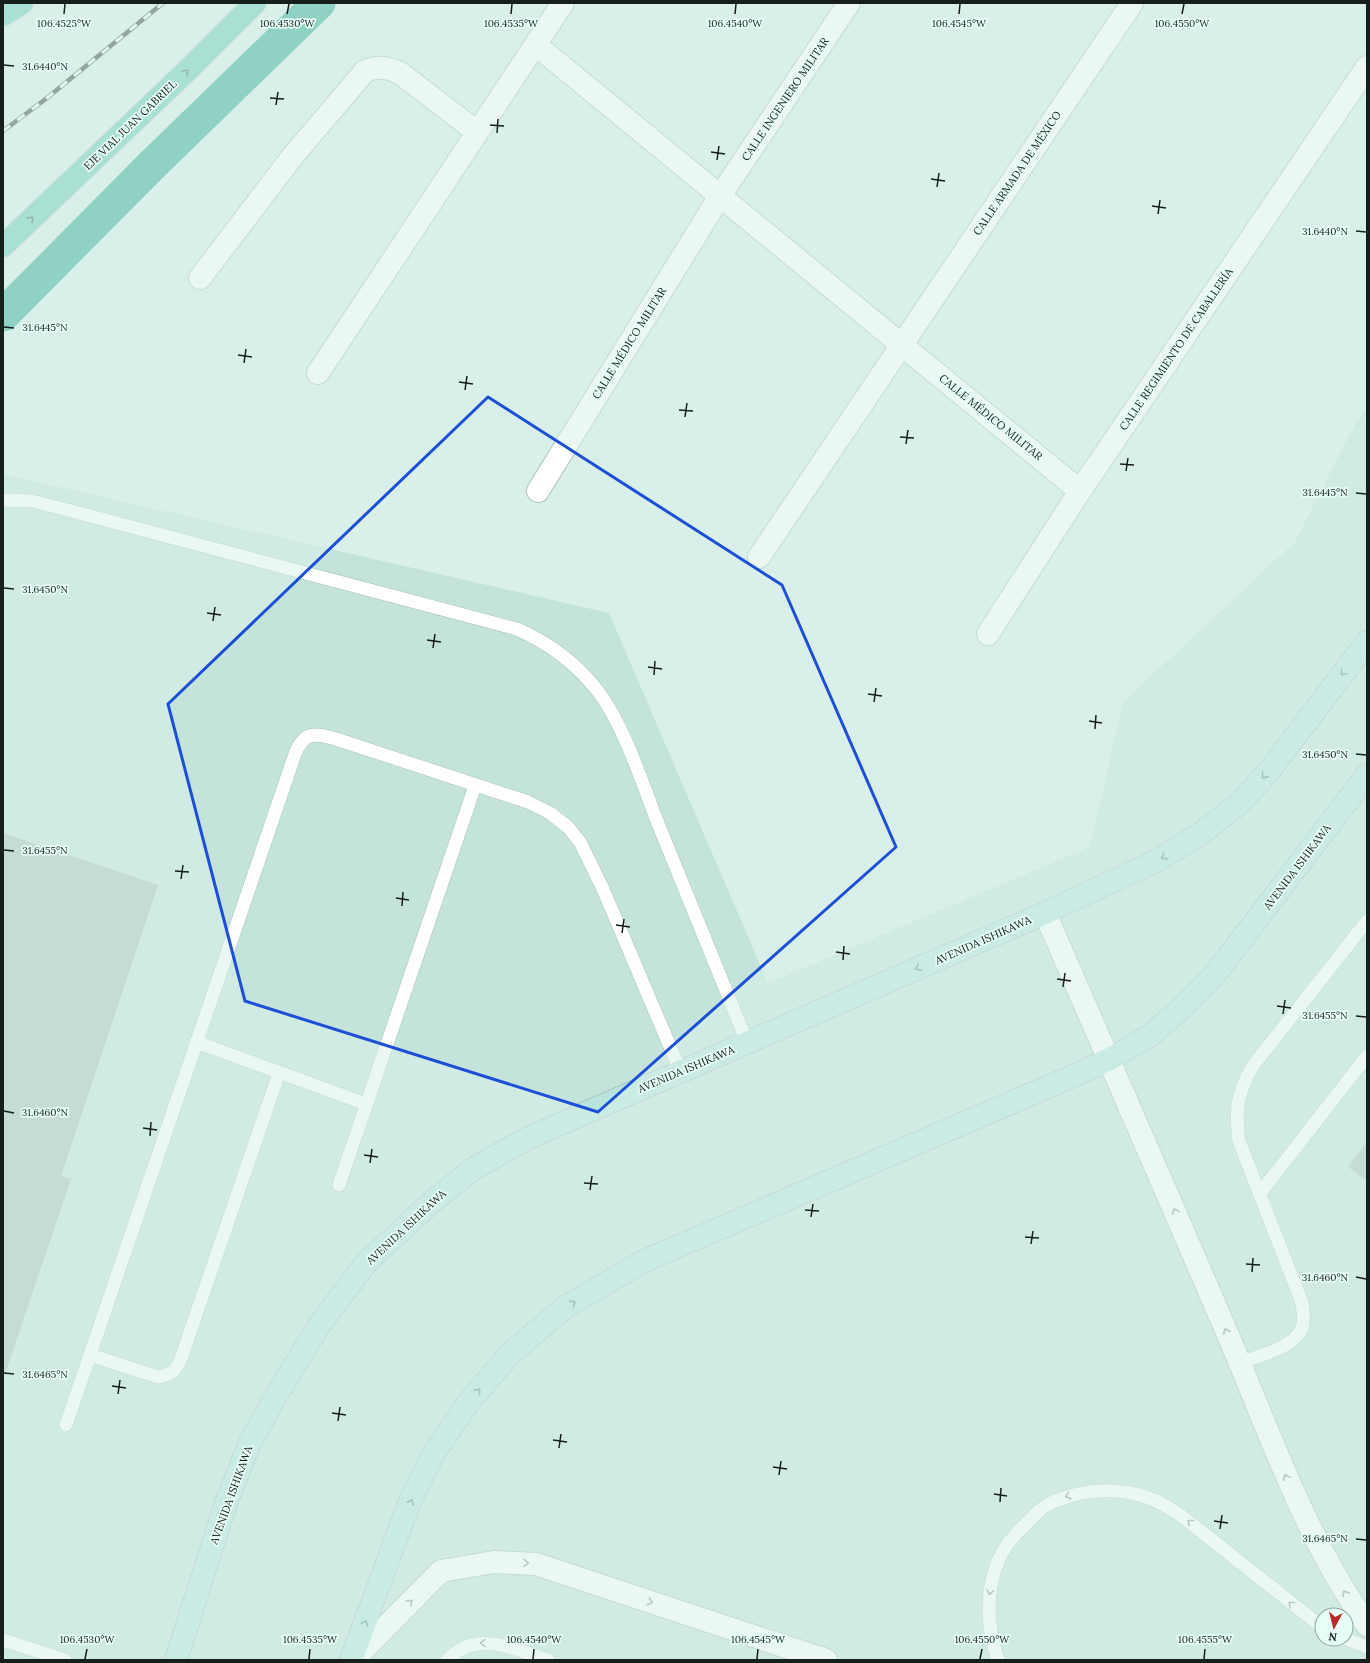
<svg xmlns="http://www.w3.org/2000/svg" width="1370" height="1663" viewBox="0 0 1370 1663" font-family="Lora,serif">
  <style>
    .built { fill: #c4e4db; fill-rule: evenodd }
    .lines { fill: none; stroke-linecap: round; stroke-linejoin: round }
    .canal { stroke: #36ab94; stroke-width: 33 }
    .building { fill: #aec4be }
    .lane-casing { stroke: #acc2bc; stroke-width: 14 }
    .street-casing { stroke: #acc2bc; stroke-width: 24 }
    .secondary-casing { stroke: #acc2bc; stroke-width: 24 }
    .primary-casing { stroke: #d1d2d2; stroke-width: 24 }
    .lane { stroke: #fff; stroke-width: 13 }
    .street { stroke: #fff; stroke-width: 22 }
    .secondary { stroke: #b8e4dd; stroke-width: 22 }
    .primary { stroke: #72c9bb; stroke-width: 22 }
    .rail-casing { stroke: #404b48; stroke-width: 4.5 }
    .rail { stroke: #e6fef7; stroke-width: 3; stroke-dasharray: 9; stroke-linecap: butt }
    .oneway { stroke: #44746c }
    .oneway2 { stroke: #708b87 }
    .oneway3 { stroke: #979a99 }
    .marked { fill: none; stroke: #1d4ed8; stroke-width: 3; stroke-linejoin: round }
    .ticks { fill: none; stroke: #171f1d; stroke-width: 1.5 }
    .labels { text-anchor: middle; stroke-width: 3.5; stroke-linejoin: round; paint-order: stroke }
    .street-label { font-size: 11px; fill: #171f1d; stroke: #e6fef7 }
    .ticks-label { font-size: 10px; text-anchor: middle; fill: #171f1d; stroke: #e6fef7; stroke-width: 3.5; stroke-linejoin: round; paint-order: stroke }
  </style>
  <rect width="100%" height="100%" fill="#d9f0ea"/>
  <path class="built" d="M1367,409V1660H3V474L609,613L768,983L1090,847L1123,702L1295,542L1356,422ZM1322,1615H1346V1639H1322Z"/>
  <g class="lines">
    <path class="canal" d="M3,315L153,164L319,3"/>
  </g>
  <path class="building" d="M3,833L158,885L61,1176L71,1179L3,1380Z
    M1367,1141V1181L1348,1167Z"/>
  <g class="lines">
    <defs>
      <path id="lane" d="M3,500L32,501L60,508L517,629C549,643 575,662 597,690C623,723 642,782 657,821C687,895 717,969 747,1042
        M196,1042L366,1104
        M339,1185L475,786
        M1260,1193L1367,1056
        M90,1355L158,1377C179,1375 181,1359 187,1341L279,1073
        M1240,1363C1259,1355 1293,1349 1302,1328C1305,1320 1303,1311 1302,1303L1239,1141C1235,1111 1237,1094 1252,1067L1367,921
        M66,1425L295,754C304,731 315,733 336,739L528,802L550,813L568,827L580,842L603,889L680,1070
        M1346,1639L1367,1647
        M3,1640L65,1660
        M447,1660C477,1629 513,1649 548,1660
        M998,1660C987,1628 985,1590 999,1559C1005,1546 1015,1534 1025,1525C1031,1519 1038,1511 1045,1506C1074,1490 1114,1486 1146,1497C1159,1501 1171,1509 1183,1517L1322,1627"/>
      <path id="street" d="M536,45L1080,491
        M200,278L292,157L365,71C378,66 387,67 400,73L477,132
        M318,373L563,3
        M538,491L720,196L849,3
        M759,557L1132,3
        M988,634L1080,491L1367,67
        M1045,913C1108,1055 1169,1199 1231,1342C1272,1439 1306,1538 1367,1625
        M353,1660L441,1571L494,1562L536,1564L826,1660"/>
      <path id="secondary" d="M176,1660L226,1503L250,1443L277,1394L320,1324L366,1263L433,1201L473,1169L528,1138L1045,913L1156,861L1200,834L1240,803L1269,771L1367,642
        M351,1660L410,1501L434,1453L468,1403L511,1353L564,1308L644,1261L1064,1080L1110,1059L1151,1035L1184,1006L1216,973L1367,775"/>
      <path id="primary" d="M3,15L22,3
        M3,246L192,66L255,3"/>
    </defs>
    <use href="#lane" class="lane-casing"/>
    <use href="#street" class="street-casing"/>
    <use href="#secondary" class="secondary-casing"/>
    <use href="#primary" class="primary-casing"/>
    <use href="#lane" class="lane"/>
    <use href="#street" class="street"/>
    <use href="#secondary" class="secondary"/>
    <use href="#primary" class="primary"/>
    <defs>
      <path id="rail" d="M3,131L47,98L163,3"/>
    </defs>
    <use href="#rail" class="rail-casing"/>
    <use href="#rail" class="rail"/>
  </g>
  <defs><path id="oneway-chevron" d="M-2-3.5L2.5 0L-2 3.5" fill="none" stroke-width="1.6" stroke-linecap="round" stroke-linejoin="round"/></defs>
  <g class="oneway">
    <use href="#oneway-chevron" transform="translate(186 72) rotate(-44)"/>
    <use href="#oneway-chevron" transform="translate(31 219) rotate(-44)"/>
  </g>
  <g class="oneway2">
    <use href="#oneway-chevron" transform="translate(1343 673) rotate(127)"/>
    <use href="#oneway-chevron" transform="translate(1264 776) rotate(132)"/>
    <use href="#oneway-chevron" transform="translate(1164 857) rotate(148)"/>
    <use href="#oneway-chevron" transform="translate(918 968) rotate(156)"/>
    <use href="#oneway-chevron" transform="translate(573 1303) rotate(-32)"/>
    <use href="#oneway-chevron" transform="translate(478 1391) rotate(-49)"/>
    <use href="#oneway-chevron" transform="translate(411 1502) rotate(-67)"/>
    <use href="#oneway-chevron" transform="translate(365 1623) rotate(-70)"/>
  </g>
  <g class="oneway3">
    <use href="#oneway-chevron" transform="translate(1175 1211) rotate(-113)"/>
    <use href="#oneway-chevron" transform="translate(1226 1331) rotate(-113)"/>
    <use href="#oneway-chevron" transform="translate(1286 1477) rotate(-114)"/>
    <use href="#oneway-chevron" transform="translate(1068 1496) rotate(163)"/>
    <use href="#oneway-chevron" transform="translate(1190 1522) rotate(-141)"/>
    <use href="#oneway-chevron" transform="translate(526 1563) rotate(2)"/>
    <use href="#oneway-chevron" transform="translate(990 1592) rotate(98)"/>
    <use href="#oneway-chevron" transform="translate(1345 1593) rotate(-122)"/>
    <use href="#oneway-chevron" transform="translate(410 1602) rotate(-45)"/>
    <use href="#oneway-chevron" transform="translate(650 1602) rotate(18)"/>
    <use href="#oneway-chevron" transform="translate(1291 1604) rotate(-141)"/>
    <use href="#oneway-chevron" transform="translate(483 1643) rotate(180)"/>
  </g>
  <path d="M0 0H1370V1663H0ZM488,397L782,585L896,847L598,1112L245,1001L168,704Z" fill="#d9f0ea" fill-opacity=".55" fill-rule="evenodd"/>
  <path class="marked" d="M488,397L782,585L896,847L598,1112L245,1001L168,704Z"/>
  <path class="ticks" d="M64,14L65,4M287,14L289,4M511,14L512,4M735,14L736,4M959,14L960,4M1182,14L1184,4M4,65L14,66M270,98L284,99M276,105L278,92M490,125L504,126M497,133L498,119M711,152L725,154M717,160L719,146M931,179L945,181M937,187L939,173M1152,206L1166,208M1158,214L1160,200M1356,231L1366,232M4,327L14,328M238,355L252,357M244,363L246,349M459,382L473,384M465,390L467,376M679,410L693,411M685,417L687,403M900,437L914,438M906,444L908,430M1120,464L1134,465M1126,471L1128,458M1356,493L1366,494M4,588L14,589M207,613L221,615M213,621L215,607M427,640L441,642M433,648L435,634M648,667L662,669M654,675L655,661M868,694L882,696M874,702L876,688M1089,721L1102,723M1095,729L1096,715M1356,754L1366,755M4,850L14,851M175,871L189,872M181,879L183,865M396,898L409,900M402,906L403,892M616,925L630,927M622,933L624,919M836,952L850,954M843,960L844,946M1057,979L1071,981M1063,987L1065,973M1277,1006L1291,1008M1283,1014L1285,1000M1356,1016L1366,1017M4,1111L14,1113M143,1128L157,1130M150,1136L151,1122M364,1155L378,1157M370,1163L372,1149M584,1183L598,1184M590,1190L592,1176M805,1210L819,1211M811,1217L813,1204M1025,1237L1039,1238M1031,1244L1033,1231M1246,1264L1260,1265M1252,1272L1253,1258M1356,1277L1366,1279M4,1373L14,1374M112,1386L126,1388M118,1394L120,1380M332,1413L346,1415M338,1421L340,1407M553,1440L567,1442M559,1448L561,1434M773,1467L787,1469M779,1475L781,1461M994,1494L1007,1496M1000,1502L1001,1488M1214,1521L1228,1523M1220,1529L1222,1515M1356,1539L1366,1540M85,1659L87,1649M309,1659L310,1649M533,1659L534,1649M757,1659L758,1649M980,1659L982,1649M1204,1659L1205,1649"/>
  <g class="labels">
    <g class="street-label">
      <text transform="translate(785 99) rotate(-56)" y="4">CALLE INGENIERO MILITAR</text>
      <text transform="translate(130 125) rotate(-44)" y="4">EJE VIAL JUAN GABRIEL</text>
      <text transform="translate(1017 173) rotate(-56)" y="4">CALLE ARMADA DE MÉXICO</text>
      <text transform="translate(629 343) rotate(-58)" y="4">CALLE MÉDICO MILITAR</text>
      <text transform="translate(1176 349) rotate(-56)" y="4">CALLE REGIMIENTO DE CABALLERÍA</text>
      <text transform="translate(991 417) rotate(39)" y="4">CALLE MÉDICO MILITAR</text>
      <text transform="translate(1297 867) rotate(-53)" y="4">AVENIDA ISHIKAWA</text>
      <text transform="translate(983 940) rotate(-24)" y="4">AVENIDA ISHIKAWA</text>
      <text transform="translate(686 1069) rotate(-23)" y="4">AVENIDA ISHIKAWA</text>
      <text transform="translate(406 1227) rotate(-43)" y="4">AVENIDA ISHIKAWA</text>
      <text transform="translate(231 1495) rotate(-70)" y="4">AVENIDA ISHIKAWA</text>
    </g>
  </g>
  <g class="ticks-label">
    <text x="64" y="27">106.4525°W</text>
    <text x="287" y="27">106.4530°W</text>
    <text x="511" y="27">106.4535°W</text>
    <text x="735" y="27">106.4540°W</text>
    <text x="959" y="27">106.4545°W</text>
    <text x="1182" y="27">106.4550°W</text>
    <text x="45" y="70">31.6440°N</text>
    <text x="1325" y="235">31.6440°N</text>
    <text x="45" y="331">31.6445°N</text>
    <text x="1325" y="496">31.6445°N</text>
    <text x="45" y="593">31.6450°N</text>
    <text x="1325" y="758">31.6450°N</text>
    <text x="45" y="854">31.6455°N</text>
    <text x="1325" y="1019">31.6455°N</text>
    <text x="45" y="1116">31.6460°N</text>
    <text x="1325" y="1281">31.6460°N</text>
    <text x="45" y="1378">31.6465°N</text>
    <text x="1325" y="1542">31.6465°N</text>
    <text x="87" y="1643">106.4530°W</text>
    <text x="310" y="1643">106.4535°W</text>
    <text x="534" y="1643">106.4540°W</text>
    <text x="758" y="1643">106.4545°W</text>
    <text x="982" y="1643">106.4550°W</text>
    <text x="1205" y="1643">106.4555°W</text>
  </g>
  <rect width="1370" height="1663" fill="none" stroke="#171f1d" stroke-width="8"/>
  <g transform="translate(1334 1627) rotate(187)"><circle r="19" fill="#e6fef7" stroke="#93a5a0"/>
  <path d="M0-3L7 15L0 10L-7 15Z" fill="#b92a28"/>
  <text y="-6" font-size="11" font-weight="bold" text-anchor="middle" fill="#171f1d">N</text>
  </g>
</svg>
